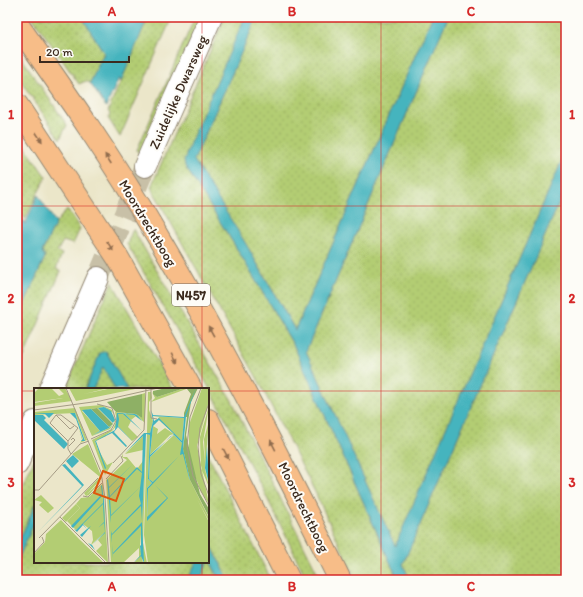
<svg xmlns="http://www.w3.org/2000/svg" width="583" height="597" viewBox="0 0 583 597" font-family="Itim,sans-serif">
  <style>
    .grass { fill: url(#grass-dots); stroke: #777c48 }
    .water { fill: #45b4be; stroke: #406f6e }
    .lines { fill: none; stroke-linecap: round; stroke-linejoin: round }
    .minor-tunnel { stroke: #c8c0a7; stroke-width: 22; stroke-dasharray: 22 11; stroke-linecap: butt }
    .minor-casing { stroke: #938874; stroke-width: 24 }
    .primary-casing { stroke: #938874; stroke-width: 24 }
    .minor { stroke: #fff; stroke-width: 22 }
    .primary { stroke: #f7bd88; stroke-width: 22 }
    .oneway { fill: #906c4e }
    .grid { fill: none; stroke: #d62828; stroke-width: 1; stroke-opacity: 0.55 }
    .labels { text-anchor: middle; stroke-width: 4; stroke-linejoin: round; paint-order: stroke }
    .shield { fill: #fdfcf7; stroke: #75695f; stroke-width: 1 }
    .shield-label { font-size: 13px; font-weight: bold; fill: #3b2a1e }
    .street-label { font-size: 14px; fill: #3b2a1e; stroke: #fdfcf7 }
    .inset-road { fill: none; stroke: #a59b85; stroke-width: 1 }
    .view { fill: #df570d; fill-opacity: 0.15; stroke: #df570d; stroke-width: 2 }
    .inset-edge { fill: none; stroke: #3b2a1e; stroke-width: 2 }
    .neatline { fill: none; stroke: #d62828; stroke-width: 1.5 }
    .grid-label { font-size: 13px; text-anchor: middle; font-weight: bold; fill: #d62828 }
  </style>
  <defs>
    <pattern id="grass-dots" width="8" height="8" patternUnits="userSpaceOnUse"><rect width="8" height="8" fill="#b3cd73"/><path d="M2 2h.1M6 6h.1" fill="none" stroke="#9bb063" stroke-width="1.8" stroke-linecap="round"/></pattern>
  </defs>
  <rect width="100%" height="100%" fill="#fdfcf7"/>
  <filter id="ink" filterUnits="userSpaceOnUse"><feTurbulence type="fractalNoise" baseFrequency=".025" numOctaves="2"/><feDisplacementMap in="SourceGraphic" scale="8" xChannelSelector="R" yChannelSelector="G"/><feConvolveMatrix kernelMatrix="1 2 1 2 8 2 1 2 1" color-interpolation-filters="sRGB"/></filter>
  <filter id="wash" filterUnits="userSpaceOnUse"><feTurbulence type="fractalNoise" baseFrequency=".012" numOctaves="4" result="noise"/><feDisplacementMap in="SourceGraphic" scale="16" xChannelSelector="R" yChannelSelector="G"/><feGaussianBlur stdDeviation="0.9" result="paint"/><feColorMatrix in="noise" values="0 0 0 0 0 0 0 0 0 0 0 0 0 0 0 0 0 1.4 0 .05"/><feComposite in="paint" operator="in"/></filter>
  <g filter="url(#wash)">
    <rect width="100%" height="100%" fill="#ebe6c9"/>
    <path class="grass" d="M32,17H82L104,53L90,83L86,81L79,84Z
      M148,17H172L120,137L108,118L110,114L108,111Z
      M195,17H201L141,156L137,150Z
      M225,17H245L185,166L237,249L294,346L398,580H356L314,490L256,376L151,187Z
      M257,17H432L295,330L260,268L194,160Z
      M448,17H566V151L395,547L306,351Z
      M17,51L67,125L60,139L17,75Z
      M17,135L46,177L25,219L17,206Z
      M566,187V580H410L403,564Z
      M67,209L80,229L73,244L63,241L57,252L62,254L56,269L61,271L17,373V321L45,257L42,252L56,223Z
      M133,229L231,399L321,580H307C253,465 192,354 127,244Z
      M112,282L173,389H127L106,351L100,354L85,389H65Z
      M103,366L115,389H93Z
      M208,455L271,580H229L208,539Z
      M35,457V504L17,546V499Z
      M35,521V562H196L188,580H17V562Z
      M209,559L219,580H200Z"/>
    <path class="water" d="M82,17H148L121,82L119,78L106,107L90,83L104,53Z
      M245,17H257L194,160L246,244L295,330L432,17H448L306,351L395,546L566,151V187L403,564L410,580H398L294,346L237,249L185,166L184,161L190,143Z
      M38,195L56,223L42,252L45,257L17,321V212L25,224Z
      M106,351L127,389H115L103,367L93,389H85L100,353Z
      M35,504V521L17,562V546Z
      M208,539L229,580H220L209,559L208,562Z
      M196,562H208L200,580H188Z"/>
  </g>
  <g filter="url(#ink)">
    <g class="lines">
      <path class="minor-tunnel" d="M98,278L145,166"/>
      <defs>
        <path id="minor" d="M145,166L211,17
          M50,389L98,278
          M17,464L35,422"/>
        <path id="primary" d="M17,24C65,92 113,160 155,232C222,345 282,462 340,580
          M17,105L118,258L191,389
          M208,420L289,580"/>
      </defs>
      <use href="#minor" class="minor-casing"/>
      <use href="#primary" class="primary-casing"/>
      <use href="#minor" class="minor"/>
      <use href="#primary" class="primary"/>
    </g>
    <defs><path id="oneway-solid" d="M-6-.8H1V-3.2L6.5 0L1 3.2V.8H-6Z"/></defs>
    <g class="oneway">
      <use href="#oneway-solid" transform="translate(39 137) rotate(56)"/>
      <use href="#oneway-solid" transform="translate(108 159) rotate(-123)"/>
      <use href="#oneway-solid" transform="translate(110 246) rotate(57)"/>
      <use href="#oneway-solid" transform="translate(211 331) rotate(-119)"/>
      <use href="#oneway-solid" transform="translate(175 358) rotate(62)"/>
      <use href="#oneway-solid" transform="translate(273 445) rotate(-117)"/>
      <use href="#oneway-solid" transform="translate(226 454) rotate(62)"/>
    </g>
  </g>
  <path class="grid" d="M202,17V389M381,17V580M17,206H566M17,391H35M208,391H566M202,562V580"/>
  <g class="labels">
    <rect class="shield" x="172" y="284" width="38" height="22" rx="3"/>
    <g class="shield-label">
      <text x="191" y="300">N457</text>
    </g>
    <g class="street-label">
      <text transform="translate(178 92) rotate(-66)" y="5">Zuidelijke Dwarsweg</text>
      <text transform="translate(148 223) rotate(59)" y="5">Moordrechtboog</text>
      <text transform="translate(304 507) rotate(64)" y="5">Moordrechtboog</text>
    </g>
  </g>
  <g transform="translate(34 388)">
    <rect width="175" height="175" fill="#ebe6c9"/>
    <path d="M5,0H17L25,8L30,6L24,0H31L38,13L0,18V15L29,10L0,14V5ZM35,0H75L50,6L78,0H106L42,13ZM151,0H155L117,14L121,10L118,4L123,9ZM168,0H175V13L163,58L175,116L167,104L155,71V37ZM114,4H117L118,10L115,14V22L119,33L116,45H113ZM111,5V35L101,26H97L102,28L97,32L91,26L94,25H83H89L97,33L94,39L104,49L98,53L83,37L78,43L72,47V48L61,53L71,81L64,61L73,77L79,74L71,87L58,52L79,41L83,32L81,24L102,26L108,30V6ZM67,17L78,22L81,33L76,41L58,48L45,19ZM70,19L79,25L80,35L75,40L59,47L66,43L48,23L57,21L63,27L57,21L63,20L79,36L64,20ZM175,18L169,54L171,74L170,51L175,33L171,81L175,99L167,80L166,49ZM41,20L53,52L46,55L48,52L45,41L49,52H51L41,25L0,27V24ZM119,28L150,30L148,53L124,31L125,29ZM119,38L124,41L123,46L131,40L140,46L136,47L116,67ZM112,46L109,155L113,175H110L108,163V134L106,158L109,175H100L105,169V160L89,175H77L72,92L93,72L88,69L89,65V69H93L103,81L109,73L108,133ZM113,46L116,47L114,91L118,95L113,100V132L114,101L119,94L115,91L116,69L140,47L148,55L155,90L175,130V133L163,111L175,134V175H114L110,147ZM109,48V62L91,66ZM54,56L68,90L52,107L68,92L54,108L55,107L52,108L50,105L66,89L38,66ZM69,95L74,175L62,163L68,157L64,152L71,144L57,157L59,152L58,143L49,136L42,142L33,133L46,120L42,116L47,110L55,109ZM7,107L20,120L14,125L5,117L8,114L0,112ZM27,132L45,151L70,175H0V166L11,154L12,146Z" fill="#b3cd73" fill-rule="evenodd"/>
    <path d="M132,0H151L123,9L119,6V3ZM164,0L157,14L152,47L166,106L175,121V129L156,92L149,61L153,29H150V25L157,6L153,1ZM108,6V30L102,26L82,24L73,14ZM63,20L79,36L75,39L57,21Z" fill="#8eb065"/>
    <path d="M42,116L46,120L32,134L28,130Z" fill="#b3cd73"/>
    <path d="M162,0L152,28L149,61L156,92L175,130L155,90L149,66L146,67L148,55L140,47L137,48L116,69L115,91L119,94L145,68L114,101L113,129L133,110L121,97L134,110L113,133V100L118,95L114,91L116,47L112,46L108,133L107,118L78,147V155L77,143L78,146L107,116L105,108L108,85L103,81L76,109L77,127L107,98L77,128V135L73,92L93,72L74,91L75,99L98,77L75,100L76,108L103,79L108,84L109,48L91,65L110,45H116L119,33L117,22L119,27L150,29ZM119,28L150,30L148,53L125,30L120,33ZM125,32L140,46L116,67L119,38ZM70,19L77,23L81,32L75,40L59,47L66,43L48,22L57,21L75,39L79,35L64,20ZM0,25H41L51,53H47L49,51L42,31L36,25H20L15,30L11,26ZM83,25L101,26L103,27L108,33L100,27L91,26L108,43L89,26H84L85,31L84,38L98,53L84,39L80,44L93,58L92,59L78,45L62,53L72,80L79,74L71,81L61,53L81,42ZM0,27H9L12,30L10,32L34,56L30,61L0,32ZM175,37L173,57L175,96L171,80ZM39,67L45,73L38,80L32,73ZM31,76L50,97L3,145L48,98L28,77ZM68,97L70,114L72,172L69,170L72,172L71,145L58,157L61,162L54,155L58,157L71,144L70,135L64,140L70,134L69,116L49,136L53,141L57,138L48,149L46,147L53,141L49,137L43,144L40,141L42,142L69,115V107L39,140L35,136L37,138L68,106L67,98L47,118ZM108,134L110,175L107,168L99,175L107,167L106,158L89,175L107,157V138L79,166V170L78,156L79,165Z" fill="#45b4be" fill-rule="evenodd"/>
    <path class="inset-road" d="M32,0L67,84L71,110L75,175M167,0L156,29L153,58L159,88L175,118M117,1V30L123,31M175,15L166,40L164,59L167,86L175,108M0,22L66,13L124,0M22,27L36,41L40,38M57,51L77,42L82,33L78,20L63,16M34,53L16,35L22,27H27L44,40L34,53V61L37,66M35,58L41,52L39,50L37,52M79,75L110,42L112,0M72,91L89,73L87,68M0,102H5L46,56L55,53M49,108L54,109L68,95M26,129L72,175M5,150L64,90M0,165L10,154L8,149"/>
    <path class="view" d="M69,83L90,91L82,113L60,105Z"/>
    <rect width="175" height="175" class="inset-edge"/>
  </g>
  <rect width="583" height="597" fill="none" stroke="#fdfcf7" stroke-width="44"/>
  <path d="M40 56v6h89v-6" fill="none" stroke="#3b2a1e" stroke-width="2"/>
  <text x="46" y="56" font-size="12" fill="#3b2a1e" stroke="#fdfcf7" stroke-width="3" paint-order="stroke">20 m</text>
  <rect x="22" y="22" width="539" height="553" class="neatline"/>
  <g class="grid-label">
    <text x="112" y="16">A</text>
    <text x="292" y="16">B</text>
    <text x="471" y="16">C</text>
    <text x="11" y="119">1</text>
    <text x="572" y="119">1</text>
    <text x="11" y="303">2</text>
    <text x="572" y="303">2</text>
    <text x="11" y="487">3</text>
    <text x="572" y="487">3</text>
    <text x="112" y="591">A</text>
    <text x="292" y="591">B</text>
    <text x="471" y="591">C</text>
  </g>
</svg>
